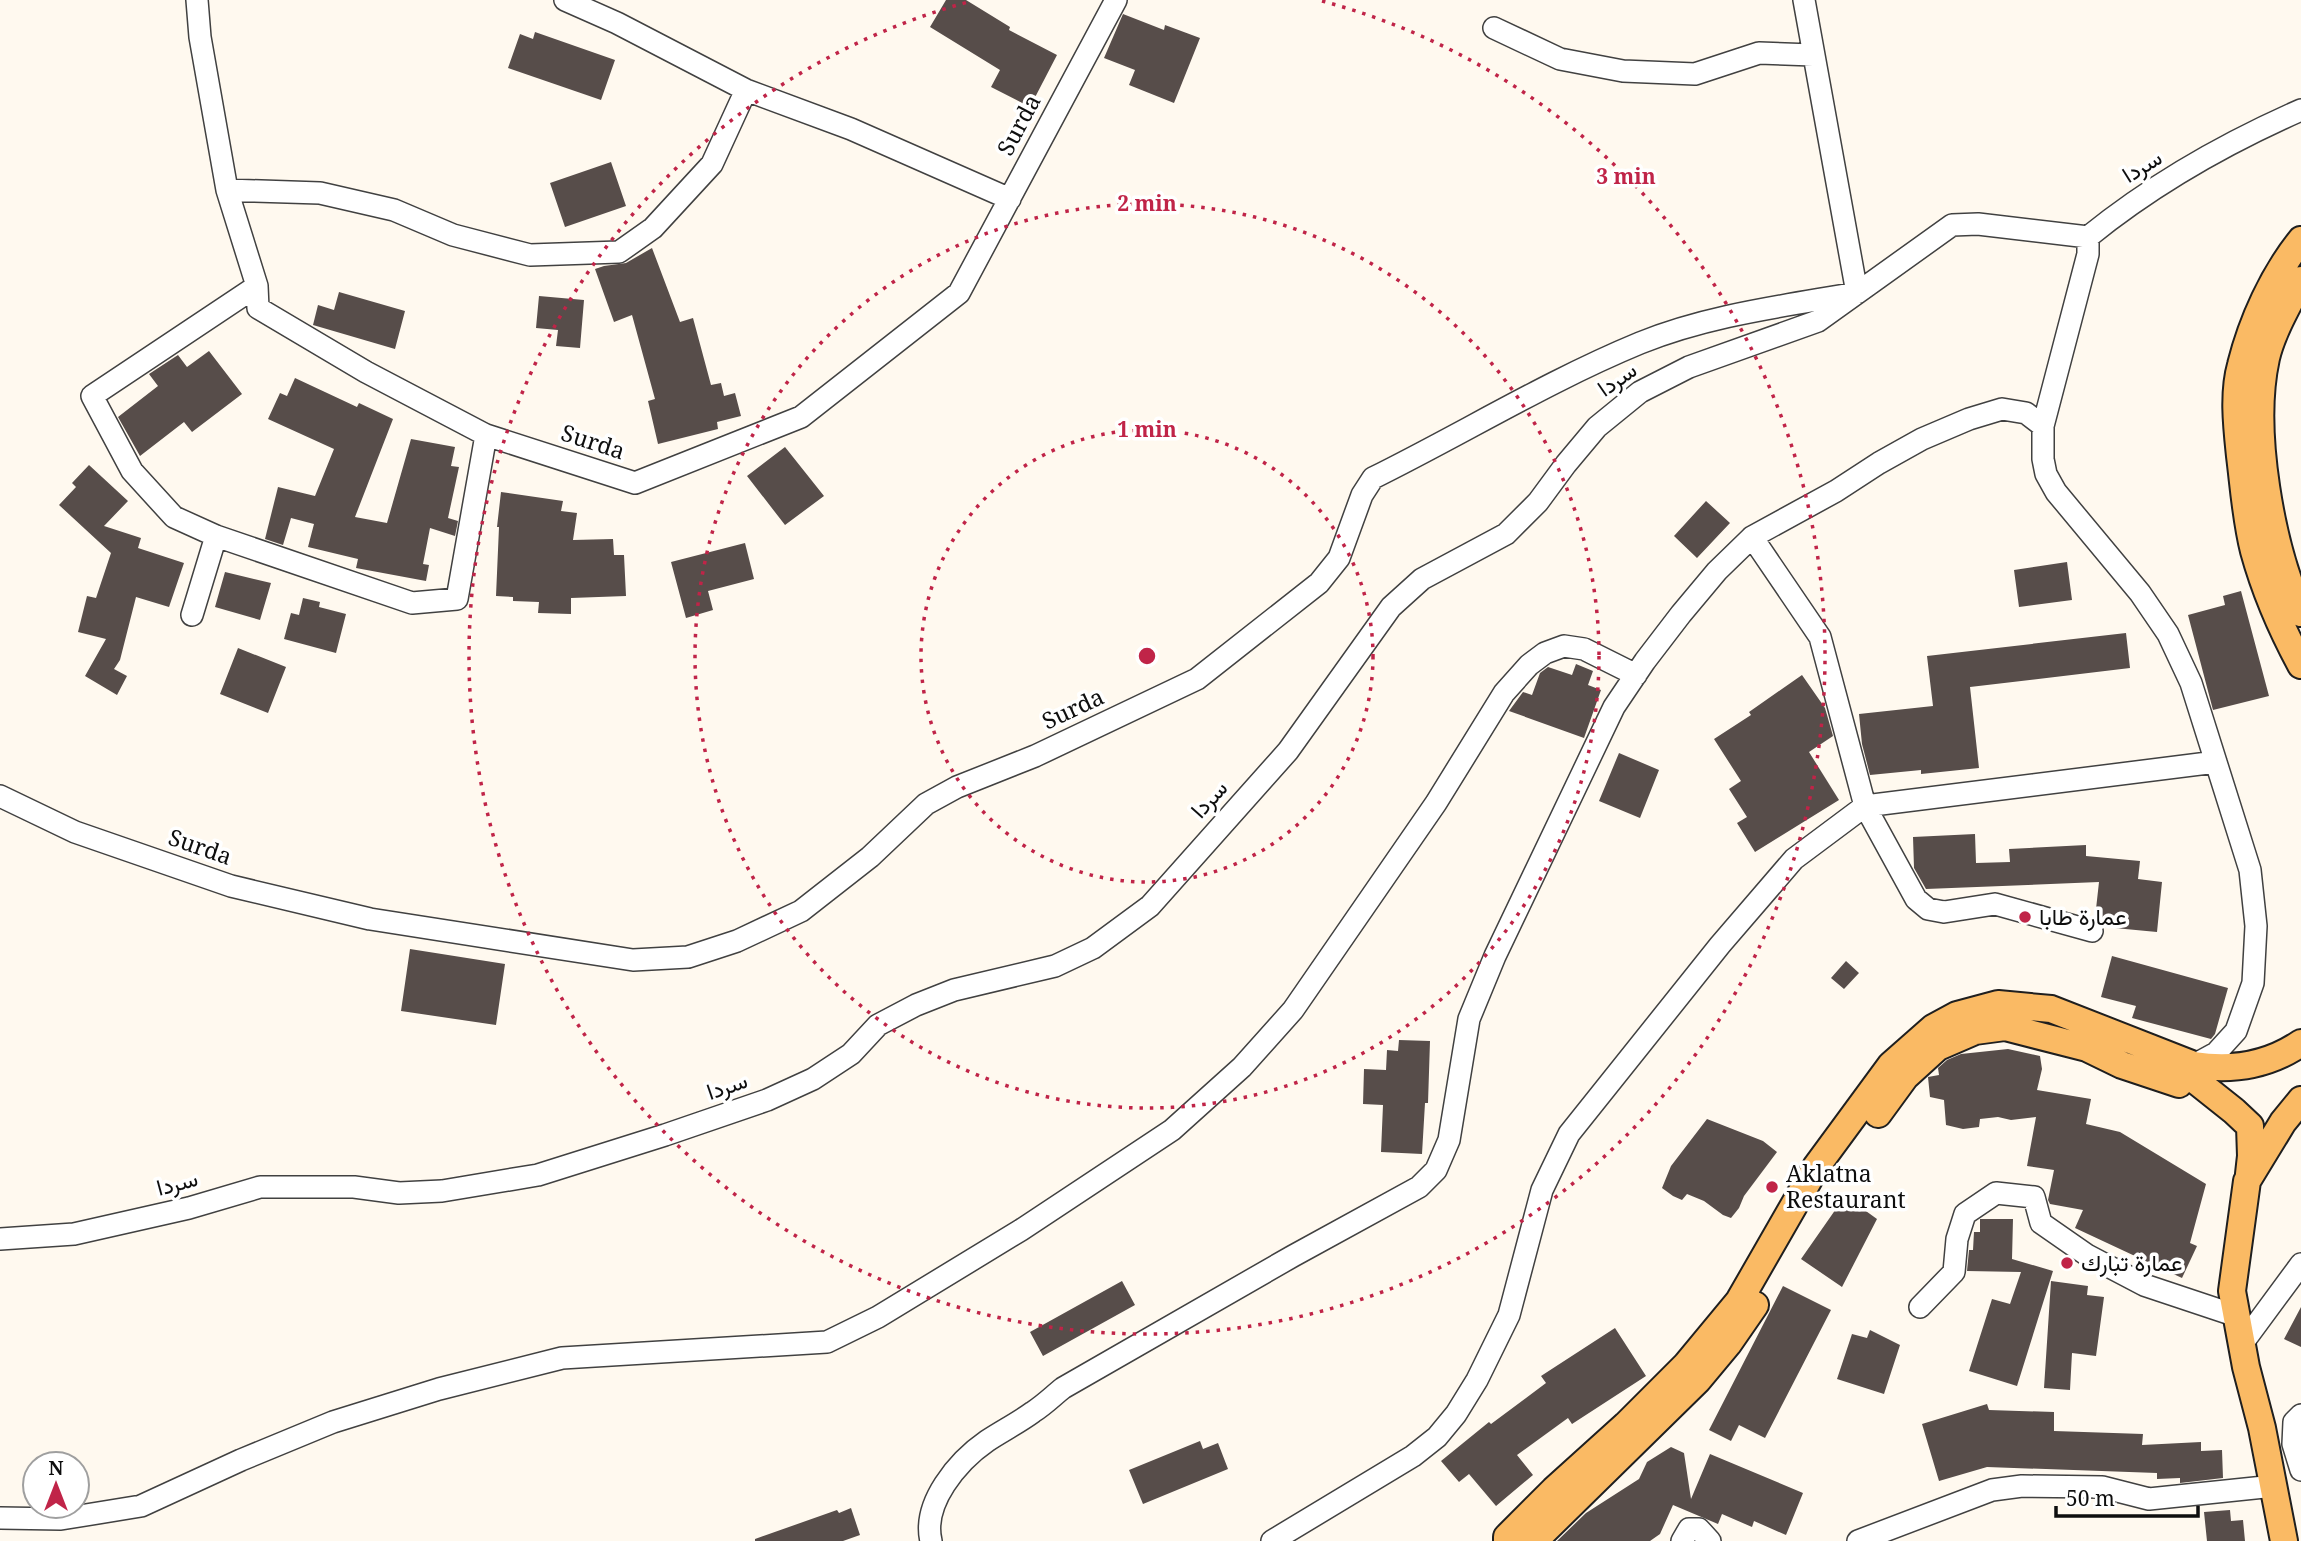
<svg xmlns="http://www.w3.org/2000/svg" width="2301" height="1541" viewBox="0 0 2301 1541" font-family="'Noto Serif',Vazirmatn,serif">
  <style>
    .building { fill: #574d4a }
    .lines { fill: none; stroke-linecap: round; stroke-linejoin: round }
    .minor-casing { stroke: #414141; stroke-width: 24 }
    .major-casing { stroke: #1f1f1f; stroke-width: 30 }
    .minor { stroke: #fff; stroke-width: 21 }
    .major { stroke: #faba64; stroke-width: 26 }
    .ring { fill: none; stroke: #c02448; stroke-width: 3.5; stroke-dasharray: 3.5 7 }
    .poi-dot { fill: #c02448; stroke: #fff; stroke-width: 2.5 }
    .labels { text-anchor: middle; stroke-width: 7; stroke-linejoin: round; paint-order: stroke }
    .street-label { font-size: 23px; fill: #0e0e0e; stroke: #fff }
    .poi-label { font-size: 23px; fill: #0e0e0e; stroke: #fff; text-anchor: start }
    .centre { fill: #c02448; stroke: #fff; stroke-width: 3.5 }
    .ring-label { font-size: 21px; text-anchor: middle; font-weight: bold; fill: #c02448; stroke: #fff; stroke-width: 7; stroke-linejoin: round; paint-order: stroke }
  </style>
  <rect width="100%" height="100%" fill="#fff9ef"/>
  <path class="building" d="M946,0H966L1010,27L1009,30L1057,55L1030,107L991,87L1000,70L930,27Z
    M1123,14L1164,30L1165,25L1200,38L1174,103L1129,85L1135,70L1104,58Z
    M535,32L615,60L601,100L508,68L520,34L533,39Z
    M611,162L626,206L565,227L550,183Z
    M652,248L680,322L693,318L711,385L721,383L724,396L735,393L741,416L717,422L718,429L658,444L648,401L655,399L632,315L614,322L595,269L604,266L626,263Z
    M339,292L405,311L395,349L313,325L318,305L334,310Z
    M539,296L584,300L580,348L556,346L558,330L536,328Z
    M209,351L242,394L192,432L184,422L140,456L118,417L158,386L149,374L178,355L187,367Z
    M295,378L357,407L359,403L393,419L355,517L387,523L411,439L455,447L451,466L459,467L448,518L458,521L455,536L430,528L423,564L429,565L426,581L356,568L358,559L308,547L314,524L291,518L283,545L265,539L278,487L315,496L334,449L268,419L280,393L287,396Z
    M785,447L824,496L785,525L747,476Z
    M89,465L128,501L104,526L141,538L138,548L184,563L169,607L136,597L120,660L114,669L127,676L117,695L85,676L106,639L78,632L87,596L96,598L111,553L59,505L76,487L72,483Z
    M501,492L563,501L561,511L577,513L573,540L613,539L614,555H624L626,596L571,598V614L538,613L539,602L513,601V597L496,596L499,527H497Z
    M1706,501L1730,523L1697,558L1674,536Z
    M745,543L754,579L708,591L713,610L686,618L671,562Z
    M2067,562L2072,600L2019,607L2014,570Z
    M225,572L271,583L260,620L215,607Z
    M2241,591L2269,696L2213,710L2188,615L2225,605L2223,596Z
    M303,598L320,602L319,607L346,614L336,653L284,639L291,613L299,615Z
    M2126,633L2130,668L1970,687L1979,768L1921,774V770L1870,775L1862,744L1859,714L1933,706L1927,656Z
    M238,648L286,667L268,713L220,694Z
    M1576,664L1593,671L1588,685L1601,690L1584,738L1509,711L1523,692L1532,695L1540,673L1548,667L1572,675Z
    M1802,675L1825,708L1833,736L1809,752L1839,800L1755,852L1737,823L1747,817L1729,789L1741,781L1714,739L1751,715L1749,712Z
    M1619,753L1659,770L1640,818L1599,801Z
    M1975,834L1976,863L2010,862L2009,849L2086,845V856L2140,861L2138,879L2162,882L2157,932L2104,927L2095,918L2099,882L1926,889L1914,868L1913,837Z
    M410,949L505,964L496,1025L401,1011Z
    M2112,956L2228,988L2215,1034L2211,1039L2132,1018L2136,1006L2101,997Z
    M1846,961L1859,973L1844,989L1831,978Z
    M1399,1040L1430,1041L1428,1103H1425L1422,1154L1381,1152L1383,1105L1363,1104L1364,1069L1386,1070L1387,1050L1398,1051Z
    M2008,1049L2040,1056L2042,1069L2037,1090L2091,1099L2086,1124L2120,1132L2206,1184L2190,1243L2197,1246L2182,1278L2075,1228L2083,1210L2050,1204L2048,1200L2054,1170L2027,1166L2036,1117L2011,1120L1998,1117L1980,1119L1979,1127L1963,1129L1946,1125L1944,1100L1930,1097L1928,1077L1939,1075L1938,1068L1947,1060L1961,1054Z
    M1707,1119L1763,1141L1777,1152L1744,1196L1739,1208L1731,1218L1723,1215L1704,1201L1687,1194L1682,1200L1673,1196L1662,1188L1671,1166Z
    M1845,1196L1877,1219L1842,1287L1801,1259Z
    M1980,1219H2013L2012,1259L2053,1271L2017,1386L1969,1371L1992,1299L2010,1304L2021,1272L1967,1271L1969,1250H1973L1974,1232H1980Z
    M1122,1281L1135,1305L1043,1356L1030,1332Z
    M2051,1281L2088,1286L2087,1295L2104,1297L2096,1356L2072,1353L2070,1390L2044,1388Z
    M1783,1286L1831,1310L1765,1438L1739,1425L1731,1441L1709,1430Z
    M2301,1307V1347L2284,1339Z
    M1615,1328L1646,1376L1572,1424L1568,1418L1517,1455L1533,1475L1496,1506L1469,1474L1459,1482L1441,1461L1489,1422L1491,1424L1546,1383L1541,1376Z
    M1870,1330L1900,1345L1884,1394L1837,1379L1852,1334L1867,1338Z
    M1987,1404L1989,1410L2054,1412V1431L2143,1434L2142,1445L2201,1442V1451L2222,1450L2223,1478L2180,1483V1478L2157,1479V1473L1987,1467L1939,1481L1922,1424Z
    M1200,1441L1203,1449L1218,1443L1228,1469L1143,1504L1129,1470Z
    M1671,1447L1684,1453L1691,1499L1710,1454L1803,1493L1786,1535L1754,1521L1752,1527L1722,1514L1718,1524L1673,1505L1660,1534L1650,1541H1557L1586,1513L1639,1479L1647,1462Z
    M851,1508L860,1535L843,1541H755V1539L837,1510L839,1513Z
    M2230,1510L2231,1521L2243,1520L2245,1541H2207L2204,1512Z"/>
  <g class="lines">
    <defs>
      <path id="minor" d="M197,0L200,37L227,190L257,286L258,308L366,372L486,435L635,483L801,417L959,293L1116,0
        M565,0L617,23L746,90L851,129L1010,199
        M1494,28L1560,59L1623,71L1695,74L1759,53L1813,55
        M227,190L320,193L394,210L453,235L530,255L619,252L653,228L712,164L746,90
        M2088,237V254L2043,426V459L2046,474L2056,492L2140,593L2168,634L2191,683L2250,870L2256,926L2253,983L2236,1031L2216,1053L2194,1065
        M257,286L92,396L132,471L174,517L216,536L412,603L457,599L486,435
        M1752,537L1820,637L1865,806L1916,899L1928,909L1944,912L1995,904L2092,931
        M192,615L216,536
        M0,796L75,832L231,886L370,919L633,960L688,957L737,941L801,911L870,857L926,804L957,787L1035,756L1197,679L1319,583L1339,558L1362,495L1373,478C1462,434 1548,381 1640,343C1709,315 1784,306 1857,293L1804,0
        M0,1239L74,1234L189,1208L260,1187H354L399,1193L442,1191L538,1175L665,1135L767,1100L813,1079L851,1054L878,1025L916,1005L954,990L1055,966L1093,948L1150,906L1288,751L1391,607L1422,579L1506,534L1538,502L1566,464L1597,427L1640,392L1689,367L1818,321L1952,225L1978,224L2088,237C2152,185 2226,143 2301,110
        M1920,1307L1954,1272L1957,1239L1965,1214L1996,1193L2034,1197L2041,1223L2087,1255L2144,1285L2237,1316
        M2242,1344L2301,1264
        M2301,1415L2294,1422L2293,1444L2301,1470
        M0,1518L61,1519L141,1506L241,1460L333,1422L439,1389L562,1358L827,1342L878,1317L1021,1230L1172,1130L1242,1067L1293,1010L1436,803L1504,693L1529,665L1545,653L1564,646L1584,649L1636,675
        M931,1541C922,1503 958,1461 987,1441C1002,1431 1018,1423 1033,1412C1044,1405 1053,1396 1063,1388L1293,1256L1419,1187L1436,1170L1449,1140L1469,1019L1495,956L1614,707L1645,661L1681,614L1717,571L1752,537L1836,491L1879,463L1922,439L1969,419L2002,409L2026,413L2043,426
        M1272,1541L1413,1456L1437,1437L1456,1414L1477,1380L1509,1315L1542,1190L1569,1134L1720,945L1794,859L1865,806L2216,762
        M1682,1541L1689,1529H1699L1710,1541
        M1858,1541L1992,1490L2022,1486L2102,1487L2149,1499L2274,1486"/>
      <path id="major" d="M2301,240C2273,275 2252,321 2241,365C2233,393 2237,427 2240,456C2244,488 2246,520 2254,551C2265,591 2282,630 2301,665
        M2301,280C2289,303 2272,332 2266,358C2250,431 2271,546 2301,613
        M2194,1065L2195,1080L2234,1111L2250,1126L2251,1156L2249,1174
        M1878,1114L1905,1077L1938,1047L1975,1031L2005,1027L2087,1048L2122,1065L2179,1084L2194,1065
        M1507,1541V1537L1554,1490L1626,1425L1686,1365L1739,1301L1816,1167L1891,1065L1933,1028L1957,1015L1998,1004L2051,1009L2194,1065C2232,1071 2269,1065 2301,1043
        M1534,1541L1698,1380L1728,1344L1755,1305
        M2284,1541L2262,1428L2246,1367L2232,1291L2247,1181L2283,1122L2301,1100"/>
    </defs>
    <use href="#minor" class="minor-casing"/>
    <use href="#major" class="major-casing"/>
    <use href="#minor" class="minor"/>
    <use href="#major" class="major"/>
  </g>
  <g class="ring">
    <circle cx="1147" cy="656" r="226"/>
    <circle cx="1147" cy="656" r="452"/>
    <path d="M1322 1A678 678 0 1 1 972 1"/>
  </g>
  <g class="poi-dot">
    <circle cx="2025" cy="917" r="7"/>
    <circle cx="1772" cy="1187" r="7"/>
    <circle cx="2067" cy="1263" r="7"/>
  </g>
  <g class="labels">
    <g class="street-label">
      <text transform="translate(1019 125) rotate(-62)" y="8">Surda</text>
      <text transform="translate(2142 166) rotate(-32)" y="8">سردا</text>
      <text transform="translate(1617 379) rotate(-35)" y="8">سردا</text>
      <text transform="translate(593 442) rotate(18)" y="8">Surda</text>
      <text transform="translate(1073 709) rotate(-25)" y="8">Surda</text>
      <text transform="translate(1209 799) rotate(-48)" y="8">سردا</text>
      <text transform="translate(200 847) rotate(19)" y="8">Surda</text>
      <text transform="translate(727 1086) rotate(-19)" y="8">سردا</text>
      <text transform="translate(177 1183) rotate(-15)" y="8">سردا</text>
    </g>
    <g class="poi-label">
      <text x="2039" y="925">عمارة طابا</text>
      <text x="1786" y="1182">Aklatna<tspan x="1786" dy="26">Restaurant</tspan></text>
      <text x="2081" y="1271">عمارة تبارك</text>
    </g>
  </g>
  <circle cx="1147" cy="656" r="10" class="centre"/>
  <g class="ring-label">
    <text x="1626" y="184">3 min</text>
    <text x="1147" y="211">2 min</text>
    <text x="1147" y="437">1 min</text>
  </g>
  <g transform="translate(56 1485)"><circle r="33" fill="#ffffff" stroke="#9f9f9f" stroke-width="2"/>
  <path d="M0-5L12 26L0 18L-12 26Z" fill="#c02448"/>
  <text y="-10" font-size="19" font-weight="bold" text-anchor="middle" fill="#0e0e0e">N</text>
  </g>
  <path d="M2056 1506v10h142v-10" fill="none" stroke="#0e0e0e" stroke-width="3.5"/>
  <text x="2066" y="1506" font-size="21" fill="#0e0e0e" stroke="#ffffff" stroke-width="5" paint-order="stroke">50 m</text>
</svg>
